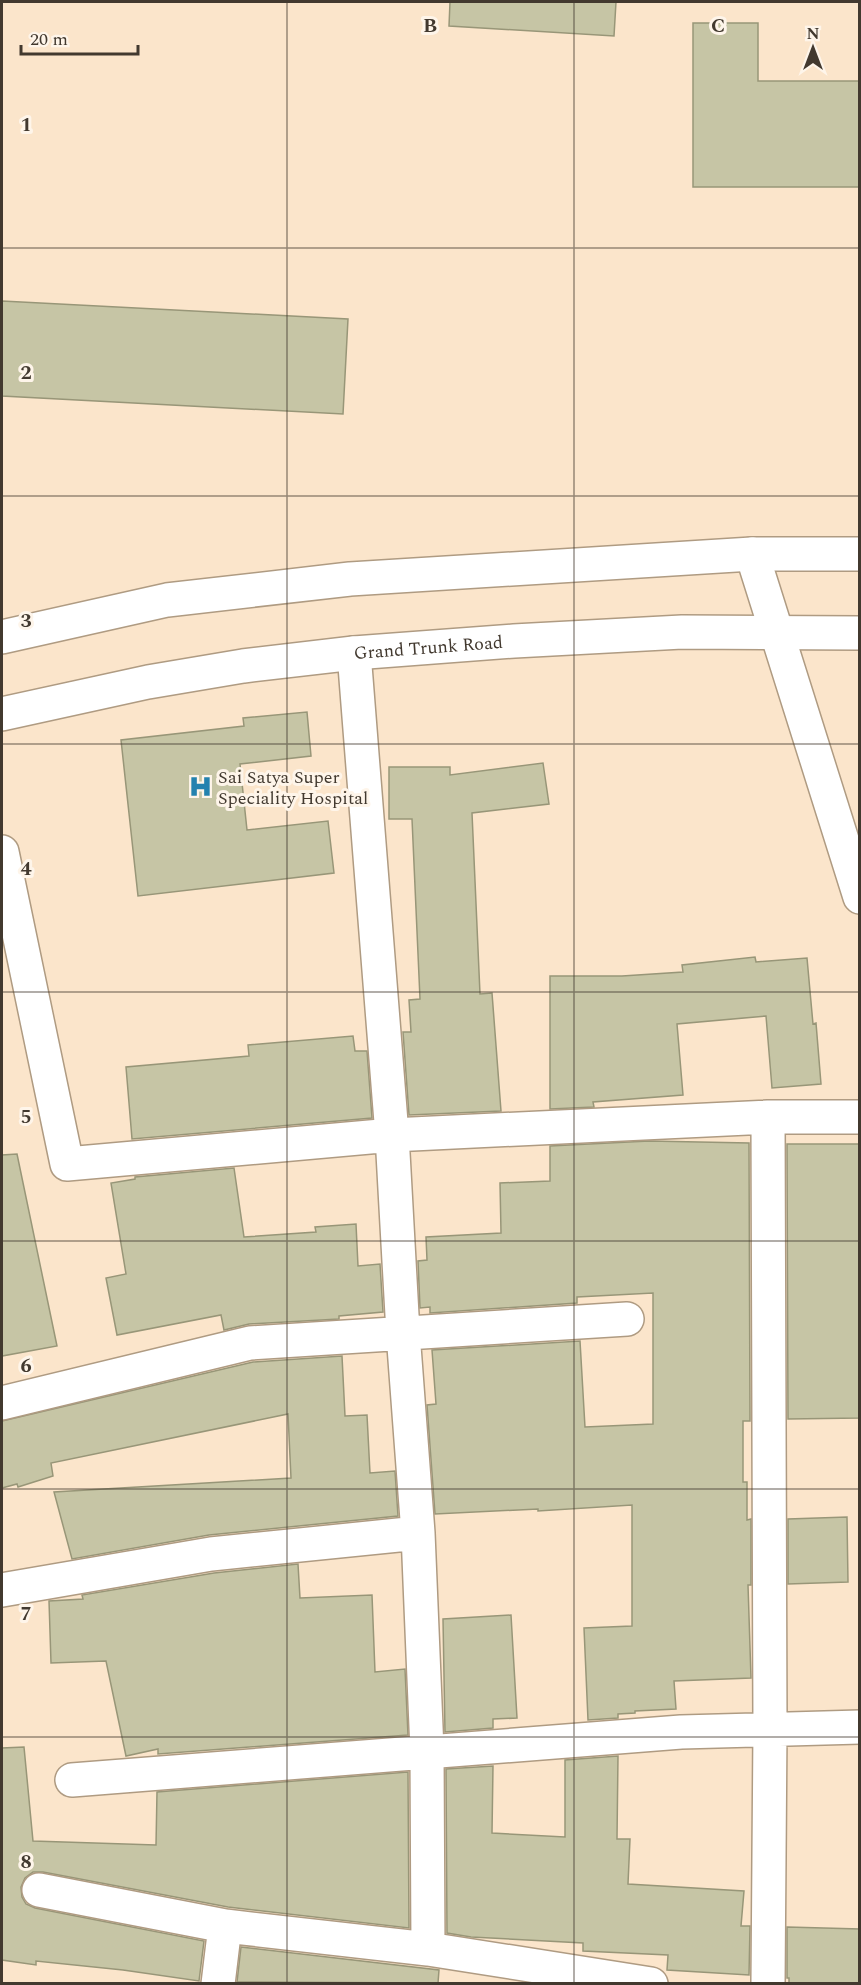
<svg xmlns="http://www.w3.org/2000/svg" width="861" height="1985" viewBox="0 0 861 1985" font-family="Spectral,serif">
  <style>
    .building { fill: #c6c5a5; stroke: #989678; stroke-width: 1.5 }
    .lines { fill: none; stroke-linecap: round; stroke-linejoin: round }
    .minor-casing { stroke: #af9b82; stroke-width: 36 }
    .secondary-casing { stroke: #af9b82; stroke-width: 36 }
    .minor { stroke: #fff; stroke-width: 33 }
    .secondary { stroke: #fff; stroke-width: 33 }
    .grid { fill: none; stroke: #42392f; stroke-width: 1.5; stroke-opacity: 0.55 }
    .labels { text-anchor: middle; stroke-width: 6; stroke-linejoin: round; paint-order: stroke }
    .street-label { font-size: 18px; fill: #42392f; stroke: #fef5ea }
    .poi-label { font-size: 18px; fill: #42392f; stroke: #fef5ea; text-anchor: start }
    .grid-label { font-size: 20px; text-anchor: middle; font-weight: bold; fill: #42392f; stroke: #fef5ea; stroke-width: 6; stroke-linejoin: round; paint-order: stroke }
  </style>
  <rect width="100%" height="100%" fill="#fbe5cb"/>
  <path class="building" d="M450,2H616L614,36L449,26Z
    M693,23H758V81H860V187H693Z
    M2,301L348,319L343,414L2,396Z
    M307,712L311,756L240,764L247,830L328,821L334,873L138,896L121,740L244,726L243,718Z
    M543,763L549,804L472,813L480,994L492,993L501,1111L409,1115L403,1032H411L409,1000L420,999L412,819H389V767H450V775Z
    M755,957L756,962L807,958L813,1024L816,1023L821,1084L772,1088L766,1016L677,1024L683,1095L593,1102L594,1107L550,1109V976H622L683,972L682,965Z
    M353,1036L355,1051H367L372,1118L132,1139L126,1067L249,1056L248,1045Z
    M649,1141L749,1143L750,1421H743V1482H747V1520L751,1519V1585H748L751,1678L674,1681L676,1709L635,1711V1713L618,1714V1718L588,1720L584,1628L632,1626V1505L538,1511V1509L435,1514L427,1405L436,1404L432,1350L580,1341L585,1427L653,1424V1293L577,1297V1303L430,1313V1307L420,1308L418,1261L427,1260L426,1237L501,1233L500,1183L550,1181V1146Z
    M787,1144H860V1418L788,1419Z
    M17,1154L57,1346L2,1356V1155Z
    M234,1168L244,1237L316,1232L315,1227L356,1224L358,1266L380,1264L383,1312L339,1316V1319L249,1324L224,1330L221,1315L117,1335L106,1278L126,1274L111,1183L135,1179V1177Z
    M342,1356L345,1416L367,1415L370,1473L395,1471L398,1516L209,1535L72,1559L54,1492L291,1478L288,1414L51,1463L53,1476L18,1487L17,1484L2,1488V1421L253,1362Z
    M847,1517L848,1582L788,1584V1519Z
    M298,1564L300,1598L372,1595L375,1672L405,1669L408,1735L158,1754V1749L126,1756L106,1661L51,1663L49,1601L83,1599L82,1595L214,1573Z
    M511,1615L517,1718L493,1719V1728L445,1732L443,1619Z
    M24,1747L33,1841L156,1845L157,1792L408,1772L409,1928L228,1907L43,1872H33L25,1878L21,1887L22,1897L26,1904L35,1908L204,1941L199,1981L123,1970L36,1961V1965L2,1960V1748Z
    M618,1756L617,1839H630L628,1884L744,1891L741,1926H750L749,1975L667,1970L668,1955L583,1951V1943L471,1937L447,1933L446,1769L493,1766L492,1833L565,1837V1760Z
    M787,1927L860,1929V1983H789V1978H787Z
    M241,1947L439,1970L438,1983L237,1982Z"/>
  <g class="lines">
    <defs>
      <path id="minor" d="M752,554L860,897
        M354,653L392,1135L403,1333L418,1533L427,1751L428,1949
        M2,852L67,1164L392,1135L768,1117H860
        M768,1117L770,1729L768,1984
        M2,1403L250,1343L627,1319
        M2,1590L211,1554L418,1533
        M72,1780L681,1732L860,1727
        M39,1890L225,1926L428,1949L651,1984
        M218,1984L225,1926"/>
      <g id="secondary">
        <path d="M2,637L167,600L350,579L752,554H860"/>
        <path id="s1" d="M2,714L148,682L243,666L354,653L514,641L682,632L860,633"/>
      </g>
    </defs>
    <use href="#minor" class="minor-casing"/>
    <use href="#secondary" class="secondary-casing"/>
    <use href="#minor" class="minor"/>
    <use href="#secondary" class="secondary"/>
  </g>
  <path class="grid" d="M287,2V1984M574,2V1984M2,248H860M2,496H860M2,744H860M2,992H860M2,1241H860M2,1489H860M2,1737H860"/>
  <defs>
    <symbol id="hospital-bare" viewBox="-9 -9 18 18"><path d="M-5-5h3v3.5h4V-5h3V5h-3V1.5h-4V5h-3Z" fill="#2482af" stroke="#fef5ea" stroke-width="2.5" paint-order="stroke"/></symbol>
  </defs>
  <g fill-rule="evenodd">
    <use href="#hospital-bare" x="184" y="770" width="33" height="33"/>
  </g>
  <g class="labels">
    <g class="street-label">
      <text dy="6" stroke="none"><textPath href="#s1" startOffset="432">Grand Trunk Road</textPath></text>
    </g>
    <g class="poi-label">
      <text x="218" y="783">Sai Satya Super<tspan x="218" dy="21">Speciality Hospital</tspan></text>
    </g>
  </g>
  <g class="grid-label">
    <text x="430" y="32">B</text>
    <text x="718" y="32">C</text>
    <text x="26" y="131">1</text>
    <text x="26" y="379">2</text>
    <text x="26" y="627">3</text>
    <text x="26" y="875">4</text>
    <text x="26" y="1123">5</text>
    <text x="26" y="1372">6</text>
    <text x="26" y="1620">7</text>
    <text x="26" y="1868">8</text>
  </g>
  <rect width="861" height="1985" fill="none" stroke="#42392f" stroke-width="6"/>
  <g transform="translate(813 48)" stroke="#fef5ea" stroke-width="4.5" paint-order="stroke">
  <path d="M0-4.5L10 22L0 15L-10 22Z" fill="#42392f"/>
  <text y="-9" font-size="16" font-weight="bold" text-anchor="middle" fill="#42392f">N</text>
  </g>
  <path d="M21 45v9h117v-9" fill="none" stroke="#42392f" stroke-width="3"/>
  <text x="30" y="45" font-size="18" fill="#42392f" stroke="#fef5ea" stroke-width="4.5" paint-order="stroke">20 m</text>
</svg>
